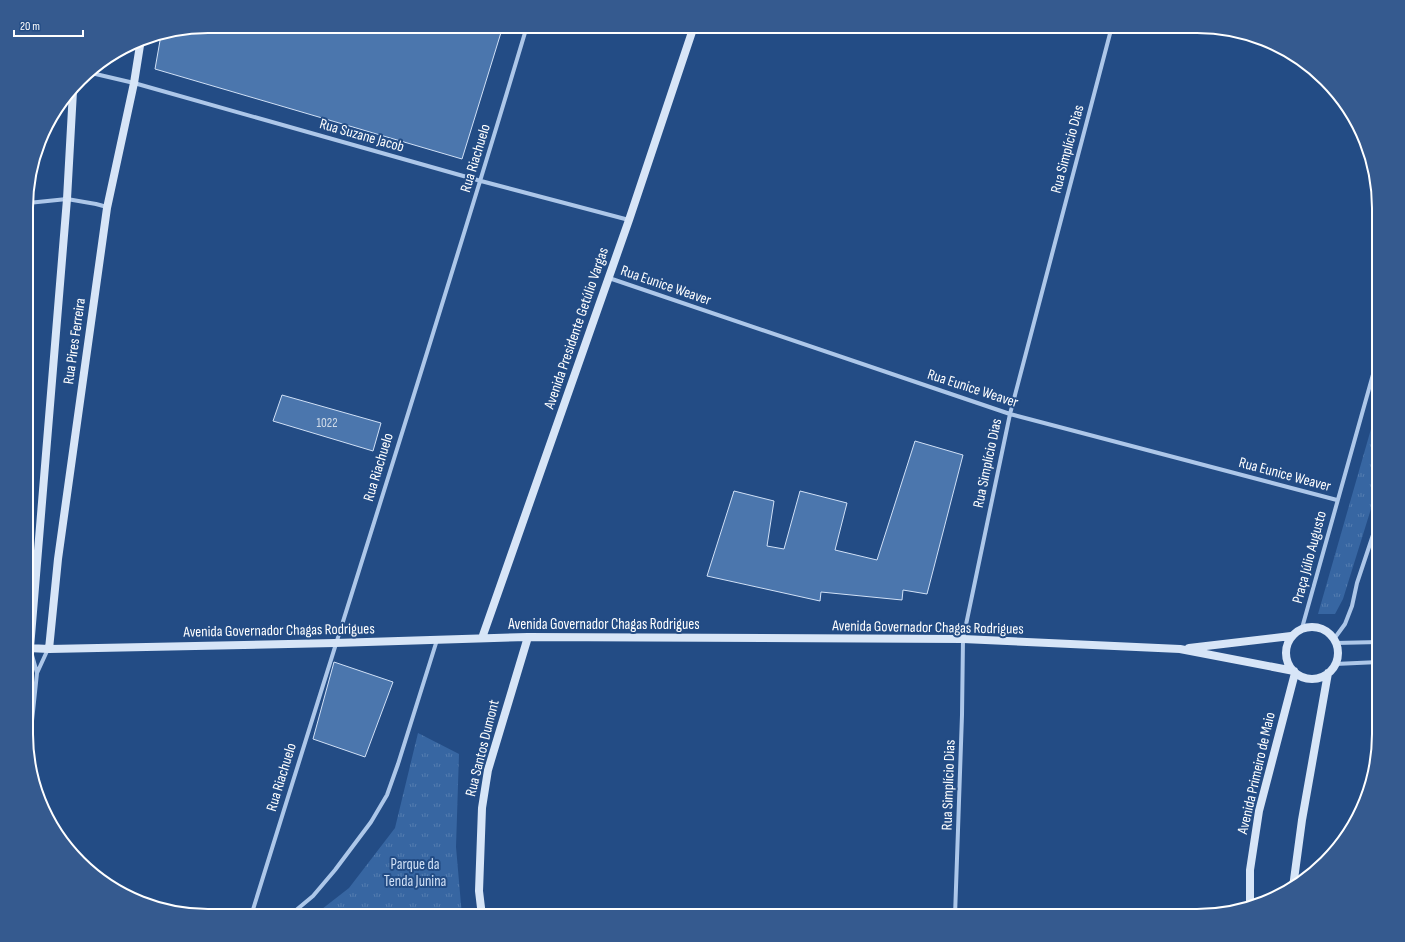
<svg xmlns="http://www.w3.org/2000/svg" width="1405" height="942" viewBox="0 0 1405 942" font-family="'Sofia Sans Condensed',sans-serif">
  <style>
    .park { fill: url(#park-tufts) }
    .building { fill: #4b76ad; stroke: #d1e1f7 }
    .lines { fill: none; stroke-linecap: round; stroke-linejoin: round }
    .street { stroke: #adc7e9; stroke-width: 4 }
    .secondary { stroke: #d7e5f7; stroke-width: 8 }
    .labels { text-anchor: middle; stroke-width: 4; stroke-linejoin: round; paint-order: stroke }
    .number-label { font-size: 13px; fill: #d2ddea }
    .street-label { font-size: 15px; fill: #fff; stroke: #234c85 }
    .park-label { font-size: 15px; fill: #d1e1f7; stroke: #234c85 }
    .rim { fill: none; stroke: #fff; stroke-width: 2 }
  </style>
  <defs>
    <pattern id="park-tufts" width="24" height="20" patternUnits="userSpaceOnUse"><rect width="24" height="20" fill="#3766a2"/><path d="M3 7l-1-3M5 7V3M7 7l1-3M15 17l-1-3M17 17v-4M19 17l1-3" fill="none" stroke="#557db0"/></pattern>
  </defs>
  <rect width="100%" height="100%" fill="#234c85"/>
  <path class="park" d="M1379,401V483L1343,599L1335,614H1318Z
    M418,733L459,754L456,847L462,916H313L349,888L395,828Z"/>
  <path class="building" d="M208,26H503L462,159L155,69L161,35Z
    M282,395L381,423L373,451L273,421Z
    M915,441L963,455L927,594L903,590L902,600L821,592L820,601L707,576L734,491L774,501L767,546L784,549L800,491L847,503L835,550L877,560Z
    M334,662L393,682L365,757L313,739Z"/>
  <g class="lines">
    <path class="street" d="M87,72L134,83L481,181L629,220
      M28,203L67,199L96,204L107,207
      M609,278L1010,414L1337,500
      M1302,628L1379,353
      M1334,639L1345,624L1352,606L1357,583L1379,517
      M1336,643L1379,642
      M30,648L37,673
      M1335,664L1379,662
      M28,759L37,673L48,649
      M251,916C343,619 438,324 527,26
      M289,916L313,896L335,870L371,822L387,795L398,764L437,640
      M955,916L962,715L963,639L1010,414L1112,26"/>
    <path class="secondary" d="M1286 653a26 26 0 1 1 52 0a26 26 0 1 1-52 0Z
      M482,638L629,220L694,26
      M28,648L49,649L335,643L528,637L963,639L1180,649L1294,671
      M30,648L67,199L73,91
      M1189,648L1291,636
      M49,649L58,559L107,208L134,83L141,39
      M1293,887L1302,820L1328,673
      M1250,903V870L1259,811L1295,673
      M482,916L479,891L482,808L488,770L528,637"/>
  </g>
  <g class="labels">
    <g class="number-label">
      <text x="327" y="427">1022</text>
    </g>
    <g class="street-label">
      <text transform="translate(362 135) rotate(16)" y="5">Rua Suzane Jacob</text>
      <text transform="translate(1067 149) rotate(-75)" y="5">Rua Simplício Dias</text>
      <text transform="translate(475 158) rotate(-73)" y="5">Rua Riachuelo</text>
      <text transform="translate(666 285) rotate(19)" y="5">Rua Eunice Weaver</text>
      <text transform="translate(576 328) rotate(-71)" y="5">Avenida Presidente Getúlio Vargas</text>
      <text transform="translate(74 341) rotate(-82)" y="5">Rua Pires Ferreira</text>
      <text transform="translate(973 388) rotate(18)" y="5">Rua Eunice Weaver</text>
      <text transform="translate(987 463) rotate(-78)" y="5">Rua Simplício Dias</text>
      <text transform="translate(378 467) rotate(-73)" y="5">Rua Riachuelo</text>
      <text transform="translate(1285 474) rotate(15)" y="5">Rua Eunice Weaver</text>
      <text transform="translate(1309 557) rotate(-75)" y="5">Praça Júlio Augusto</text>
      <text x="604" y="629">Avenida Governador Chagas Rodrigues</text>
      <text transform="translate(928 627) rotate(1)" y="5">Avenida Governador Chagas Rodrigues</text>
      <text transform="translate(279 630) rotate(-1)" y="5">Avenida Governador Chagas Rodrigues</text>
      <text transform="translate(482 748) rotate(-76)" y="5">Rua Santos Dumont</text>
      <text transform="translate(1256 773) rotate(-77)" y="5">Avenida Primeiro de Maio</text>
      <text transform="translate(281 777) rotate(-73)" y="5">Rua Riachuelo</text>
      <text transform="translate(948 785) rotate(-88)" y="5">Rua Simplício Dias</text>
    </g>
    <g class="park-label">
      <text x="415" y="869">Parque da<tspan x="415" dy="17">Tenda Junina</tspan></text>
    </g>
  </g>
  <path d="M0 0H1405V942H0ZM208 33H1197A175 175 0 0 1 1372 208V734A175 175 0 0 1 1197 909H208A175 175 0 0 1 33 734V208A175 175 0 0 1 208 33Z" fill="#355a8f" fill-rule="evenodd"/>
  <path class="rim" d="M208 33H1197A175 175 0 0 1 1372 208V734A175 175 0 0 1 1197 909H208A175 175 0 0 1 33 734V208A175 175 0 0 1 208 33Z"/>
  <path d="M14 30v6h69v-6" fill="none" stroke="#ffffff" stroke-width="2"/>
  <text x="20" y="30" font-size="12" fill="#ffffff" stroke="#234c85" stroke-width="3" paint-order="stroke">20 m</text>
</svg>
